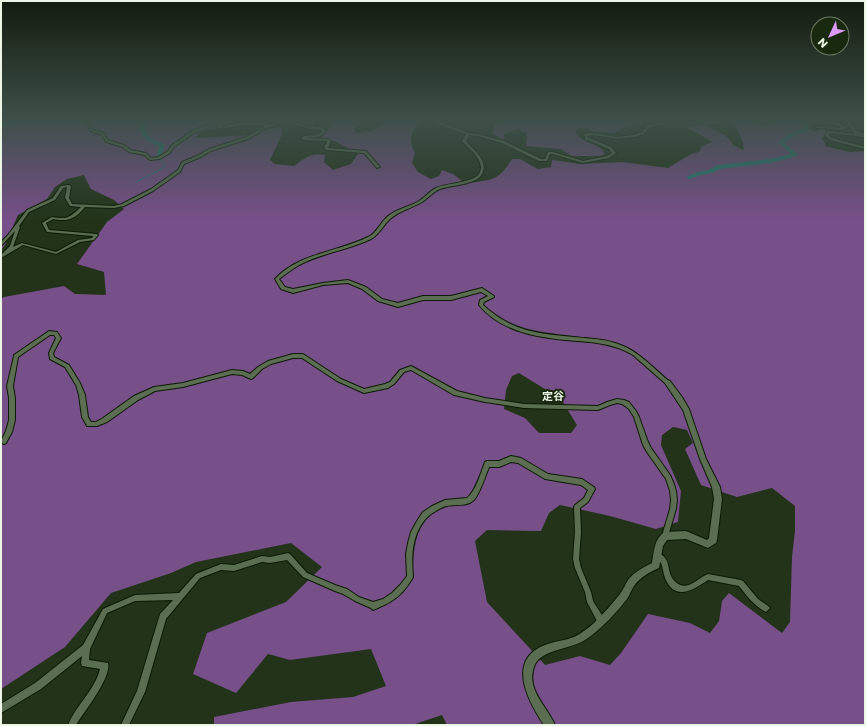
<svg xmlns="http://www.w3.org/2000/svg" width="866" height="726" viewBox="0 0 866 726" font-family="Poppins,'Noto Sans JP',sans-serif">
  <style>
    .forest { fill: #774f89; fill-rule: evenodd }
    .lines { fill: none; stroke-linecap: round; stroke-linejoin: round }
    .stream { stroke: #297f7f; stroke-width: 1 }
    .river { fill: #297f7f; fill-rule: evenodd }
    .minor-casing { stroke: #0b1b03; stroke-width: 2 }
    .tertiary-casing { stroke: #0b1b03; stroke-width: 2 }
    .minor { fill: #5b6e51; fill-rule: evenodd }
    .tertiary { fill: #5b6e51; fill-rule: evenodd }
    .labels { text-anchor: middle; stroke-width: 4; stroke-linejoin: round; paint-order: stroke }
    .neighbourhood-label { font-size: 11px; font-weight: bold; fill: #ebf6e5; stroke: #19290f }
  </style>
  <rect width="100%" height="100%" fill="#223319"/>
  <path class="forest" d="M1,120H93L100,122L115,120H237L200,132L196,138L248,135L280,127L282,134L270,160L275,164L294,166C305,158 311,152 325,155L324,162L333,170L351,164L358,154L335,141L321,138L333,124V120H367L354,128L357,133L374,130L388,120H420C412,132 407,140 415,153L412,163L418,172L431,179L439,176L442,170L453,174L466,184C492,179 497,183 512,159H520L538,169L551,167L552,160L580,164L622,162L668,168L691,154L699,152L702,146L713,142L686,127L705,124C711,129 718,131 724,135C735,142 728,145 744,150L743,143L735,125L721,120H741L764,126L786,122L793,124L795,120H809L807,128L815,132L822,129L832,135L821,137L825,143V146L850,152L865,151V725H447L442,715L412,725H214V717L291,702L353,697L386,686L371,649L290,660L268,654L236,693L193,674L207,633L286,602L322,567L291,543L196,562L171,573L111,593L65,647L1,689V299L4,297L64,286L75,294L106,295L104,272L77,264L107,222L124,209L114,200L91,189L84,175L67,179L55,187L47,199L18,215L5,245L1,250ZM519,373L561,399L577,425L571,433H539L525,418L504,409L506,390L512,376ZM673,427L687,430L693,443L685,449L701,485L737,497L772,488L795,506V531L792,557L790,622L782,633L729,593L722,601L719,621L710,633L690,623L648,614L621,653L610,665L580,656L545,665L487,602L475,541L487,530L541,531L549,513L560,505L610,516L656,529L678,522L681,491L661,445L662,435Z
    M507,120H654L642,124L622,128L614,133L594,132L586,128H579L575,132C582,144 599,142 605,154L599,156H572L560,149L526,146L527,134L518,129L504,134V140L493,134L494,125L507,122Z"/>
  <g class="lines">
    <path class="stream" d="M1,124H3
      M136,182L163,168L165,165L160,157"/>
    <path class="river" d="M1,120L5,122L19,120L15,124L4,126L1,124Z
      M144,120H150L146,124C146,142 153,137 165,145L161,158L156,157L159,146C145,140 140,139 140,123Z
      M803,120H809L806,123L810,127L806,132L799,133L784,142L798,155L797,156L770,163L720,169L712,173L701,175L689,179L686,177L698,172L708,170L718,165L770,159L791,154L778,142L796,130L802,129L804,127L800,123Z"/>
    <defs>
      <path id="minor" d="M80,120C86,120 90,124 92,129L104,133L108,140L124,145L131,150L146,153L151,158L158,157L168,151L172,145L192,131L220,120L224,121L221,127L240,123H257L268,125L282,120H285V121C295,121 303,126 312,127L311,121L312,120H314V121L315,127H322L325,130V133L318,137L305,138L329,139L331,142L328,147V148L366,151L380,167L377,168L364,153L327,150H326L324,147L327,142V141L303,140L301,139L303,136L316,135L321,133V130L320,129H310L290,123H280L264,129L259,133L248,139L211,151L201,157L184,164L180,172L153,191L124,206L114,208L85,207C75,219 68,222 53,219L46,223L49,230L97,234L98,235L94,240L80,242L56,254L23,245L1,258V255L10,246L15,231L2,245H1V242L8,235L27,210L53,198L61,186L69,185L71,186L69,198L72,204L114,206L122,204L151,189L178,170L182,162L199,155L209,149L246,137L265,126C249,123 236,126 221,129L217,127L220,122L194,133L174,147L170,153L160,159L150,160L144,155L129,152L122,147L106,142L102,135L90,131L88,125ZM67,187L65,198L70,206L81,207C70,217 68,220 52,217L42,223L47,232L93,236L92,238L78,240L56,252L22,243L13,247L20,227L19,226L29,212L55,200L63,188Z
        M436,120H438V122L441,123L468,133L477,134L504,141L541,159H545L548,152H553L583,161L607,156L612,153L609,149L585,139L584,134L594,133L617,137L634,135L642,132L648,125L676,120H680L650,127L644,134L634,137L617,139L594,135L587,136V137L611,147L616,153L609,158L583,163L553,154H550L547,161H539L502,143L477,136L469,135L466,141C473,150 489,160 482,174C476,185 450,185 440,189C433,192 428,198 422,202C412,208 399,211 390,219C383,225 380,234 371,239C348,250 322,253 299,265C292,269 286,274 279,279L285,287L293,289L323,283L348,280L366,287L382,299L398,303L423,296H451L482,288L494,296V297L484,302L483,305C514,334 545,334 585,338C596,339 608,340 618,344C639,351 653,368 670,382L671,383L670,384H666L633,355C612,342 588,342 565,340C534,337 499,330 479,305L480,300L488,296L481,292L451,300H423L398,307L378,301L362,289L348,283L323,285L293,293L281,289L275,279C299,253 338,252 368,237C377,233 380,223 387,217C396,209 409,207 419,201C425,197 430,191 436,188C446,183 473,183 479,174C487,161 469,149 462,141L466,134L439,125L435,122Z
        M694,120C701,120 708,122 715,122L716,120H718L717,124H710L694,121Z
        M825,120H828L844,126L849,125L846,120H848L856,131L865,134V136L854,133L850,126L840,130L827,128H816L815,127C823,125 832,127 840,128L841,127L825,121Z
        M49,331L57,332L61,338L53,353L54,357L69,365L80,383L85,395L88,417L91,422H96L103,418L134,396L154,387L183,383L232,370L243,371L250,374L258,367L268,361L293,354H303L341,379L364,389L385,384L390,382L400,370L411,366L457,391L485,398L524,404L598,406L607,402L617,399L624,400L629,402L636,411L639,417L648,442L651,448L670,475L674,484L676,491L677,500L676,509L668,536L667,538L665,539L663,538L662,536L670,509L671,500L670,491L666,479L647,452L643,445L634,417L629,409L625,406L622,404L617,403L610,405L598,410L524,408L485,402L454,395L411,370L404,372L394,384L388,388L364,393L337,381L302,358H293L271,364L262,369L253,378L251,379L242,375L232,374L183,387L155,391L138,400L107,422L97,426H87L82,417L79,395L76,385L65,367L50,359L49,353L56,338L54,335H50L18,357L13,386L15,398V420L12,432L6,443L4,444L2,443L1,441L6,431L9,420V398L7,386L14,356V355Z
        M511,456L521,458L548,474L582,479L594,487L595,489L588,502L580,508L581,532L579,559L581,568L591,592L593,601L605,620L604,623L601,624L598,623L587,602L585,592L575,568L573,559L575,532L574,507L575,505L584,498L588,490L581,485L545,479L518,463L511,462L499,467H489C486,475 479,495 474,500C467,507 455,504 447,506C441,507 436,511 431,514C412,529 411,555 413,577L412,579C402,596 391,603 373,610L371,608L355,601L343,594L335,591L303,577L287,560L270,563L262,562L234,571L221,570L200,578L166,619L145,692L129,725H121L137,691L160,614L173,600L135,601L107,613L90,649L89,660L108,663C112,677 84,712 76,725H68C76,705 95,690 100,669L82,666L81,663L82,656L41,689L1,713V704L35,683L83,645L103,609L135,595L179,593L196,574L221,564L234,565L262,556L270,557L288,553L290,554L307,573L335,585L347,589L359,597L373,602L383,599L392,593L400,585L407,576L406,554L408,543L411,532L417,521L423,512L432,506L445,500L467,498C476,491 481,472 485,462L487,461H499Z
        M658,553C661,554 664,556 665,558C669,563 668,568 670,573C672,581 680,588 689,585C696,582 701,577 708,574L741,580L743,581L758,599L768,606L770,608L766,612C754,606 747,596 739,586L708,580C693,590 675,602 665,578C663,573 663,567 661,563C659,560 656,559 655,556L656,554Z"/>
      <path id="tertiary" d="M859,120H863L865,122V125Z
        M827,131L865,135V137L830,133L829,136L832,138L865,147V149L830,140L825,136Z
        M668,380L670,381L682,397L689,409L706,459L720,487L722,499L717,540L716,543L708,548L686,539L667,540L663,546L659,568C650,572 640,577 634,586C631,590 630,595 627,599C616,613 603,627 588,638C573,650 540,648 534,667C526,690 547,706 555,725H544C528,701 506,660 545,645C554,641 564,641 574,637C581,634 588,628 594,623C603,614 612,604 620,594C623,590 625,585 628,580C634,572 644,567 652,563C654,552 654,538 665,532L686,531L707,540L709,538L714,499L712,487L700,459L683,410L665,383L666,381Z"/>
    </defs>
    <use href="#minor" class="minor-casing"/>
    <use href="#tertiary" class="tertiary-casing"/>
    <use href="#minor" class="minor"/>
    <use href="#tertiary" class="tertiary"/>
  </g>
  <linearGradient id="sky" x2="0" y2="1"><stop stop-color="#131c0e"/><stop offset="0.54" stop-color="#3e5049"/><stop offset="1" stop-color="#3e5049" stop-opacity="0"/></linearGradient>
  <rect width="866" height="221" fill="url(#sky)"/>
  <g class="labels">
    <g class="neighbourhood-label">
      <text x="553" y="400">定谷</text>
    </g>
  </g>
  <rect width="866" height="726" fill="none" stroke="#ebf6e5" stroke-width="4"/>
  <g transform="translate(830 36) rotate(226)"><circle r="19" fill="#19290f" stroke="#6d7b65"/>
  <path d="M0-3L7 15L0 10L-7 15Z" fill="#da9af6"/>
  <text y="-6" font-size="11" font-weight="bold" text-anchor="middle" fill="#ebf6e5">N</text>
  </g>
</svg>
